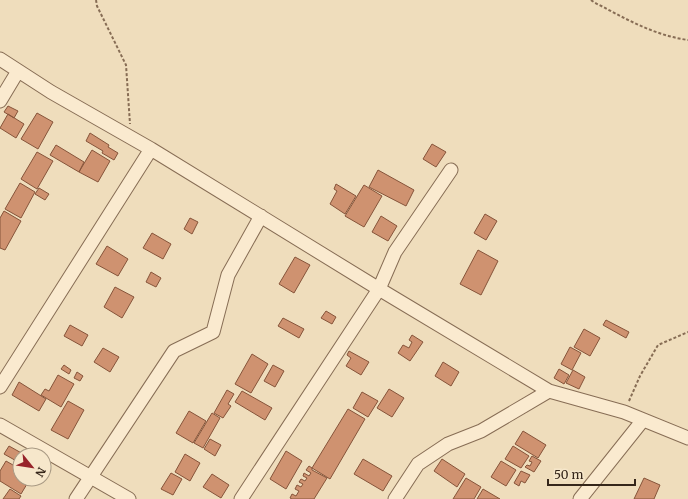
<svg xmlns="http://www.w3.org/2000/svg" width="688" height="499" viewBox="0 0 688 499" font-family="Merriweather,serif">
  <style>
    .building { fill: #cf9270; stroke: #86543a }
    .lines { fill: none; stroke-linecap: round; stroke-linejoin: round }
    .street-casing { stroke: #876d55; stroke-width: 15 }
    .path { stroke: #876d55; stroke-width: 2; stroke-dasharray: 3 2; stroke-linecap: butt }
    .street { stroke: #faeacf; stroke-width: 13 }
  </style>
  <rect width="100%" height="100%" fill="#efddbc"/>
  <path class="building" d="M8,106L18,111L14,118L4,112Z
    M37,113L53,122L38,149L21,139Z
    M8,114L24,124L16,138L0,128Z
    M90,133L109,145L108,147L118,153L114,160L102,153L103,151L86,141Z
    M432,144L446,152L436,167L423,159Z
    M56,145L84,162L79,172L50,155Z
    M92,150L110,161L98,182L79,172Z
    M37,152L53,161L37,189L21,179Z
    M378,170L414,190L406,206L369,187Z
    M20,183L35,192L21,218L5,209Z
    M336,184L356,196L345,214L330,204L337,191L334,189Z
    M364,185L382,196L364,227L345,216Z
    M39,188L49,194L45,200L35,194Z
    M4,211L21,221L5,250L0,248V218Z
    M485,214L497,221L486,240L474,233Z
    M381,216L397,226L388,241L372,232Z
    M190,218L198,222L192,234L184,229Z
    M152,233L171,244L163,259L143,248Z
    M107,246L128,259L118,276L96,264Z
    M478,250L498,261L481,295L460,284Z
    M295,257L310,265L294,293L279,284Z
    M151,272L161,278L156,287L146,282Z
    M115,287L134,297L122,318L104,307Z
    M326,311L336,317L332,324L321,318Z
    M283,318L304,329L299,338L278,326Z
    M606,320L629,332L626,338L603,325Z
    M70,325L88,335L82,346L64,336Z
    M584,329L600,338L590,356L574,347Z
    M412,335L423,342L410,361L398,353L403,345L409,348L412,342L409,340Z
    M570,347L581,353L572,370L561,364Z
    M103,348L119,357L110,372L94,362Z
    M349,351L369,362L361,375L346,366L351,358L347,355Z
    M252,354L268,364L251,393L235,384Z
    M443,362L459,372L451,386L435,376Z
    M64,365L71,370L69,374L61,369Z
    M273,365L284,371L275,387L264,381Z
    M559,369L569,375L564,384L554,378Z
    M573,370L585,377L579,389L566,383Z
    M77,372L83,376L80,381L74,378Z
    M58,375L74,384L61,407L41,395L45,389L49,391Z
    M19,382L46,399L39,411L12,395Z
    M389,389L404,398L392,417L377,408Z
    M227,390L234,394L228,404L231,406L223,418L214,413Z
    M242,391L272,408L265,420L235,402Z
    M362,392L378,401L368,417L353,408Z
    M68,401L84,410L68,439L51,430Z
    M348,409L365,419L330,479L312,468Z
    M189,411L206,421L193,443L176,433Z
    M212,413L220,418L203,448L194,443Z
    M523,431L546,445L538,458L515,444Z
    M210,439L221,445L215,456L204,449Z
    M9,446L25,455H20V463L4,454Z
    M513,446L529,456L521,468L505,459Z
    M286,451L302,461L286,489L270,479Z
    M185,454L200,463L190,481L175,472Z
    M532,456L541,461L534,472L525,467L527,465L530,466L532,462L529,461Z
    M363,459L392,476L383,491L354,474Z
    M442,459L465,474L457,487L434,471Z
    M6,461L20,469V479H30L21,494L0,481V471Z
    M501,461L516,470L506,486L491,477Z
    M309,466L312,468V470L327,478L314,499H292L290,498L292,494L296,496L299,491L295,489L297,485L301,487L303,484L299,482L301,479L305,481L307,478L303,476L304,473L309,476L311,473L306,470Z
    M521,471L530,475L525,483L521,481L519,486L514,483Z
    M171,473L182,479L173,495L161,489Z
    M212,474L229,485L221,498L203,487Z
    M466,478L481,487L474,499H453Z
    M644,478L660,485L654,499H634Z
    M10,489L21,496L19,499H3Z
    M483,489L500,499H477Z"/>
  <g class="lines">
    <defs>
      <path id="street" d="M0,59L51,92L151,149L379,289L549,391L624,412L688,438
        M0,101L18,71
        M0,387L151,149
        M0,425L129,499
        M76,499L174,351L213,332L228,275L261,216
        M241,499L379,289L395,252L451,170
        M395,499L418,464L448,444L481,431L549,391
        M580,499L643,420"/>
    </defs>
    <use href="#street" class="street-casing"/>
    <path class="path" d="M96,0L97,6L126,65L130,124
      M591,0C596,4 602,6 607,9C633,23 659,36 688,40
      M629,401L640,376L658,345L688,332"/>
    <use href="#street" class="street"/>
  </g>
  <g transform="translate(32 467) rotate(120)"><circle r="19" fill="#f6e7cb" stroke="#a99a84"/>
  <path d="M0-3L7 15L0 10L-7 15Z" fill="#97232a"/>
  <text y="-6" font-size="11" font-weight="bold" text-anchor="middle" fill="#35261a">N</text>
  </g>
  <path d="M548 479v6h87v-6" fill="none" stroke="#35261a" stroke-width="2"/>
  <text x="554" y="479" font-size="12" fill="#35261a" stroke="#f6e7cb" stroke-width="3" paint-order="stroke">50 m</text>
</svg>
